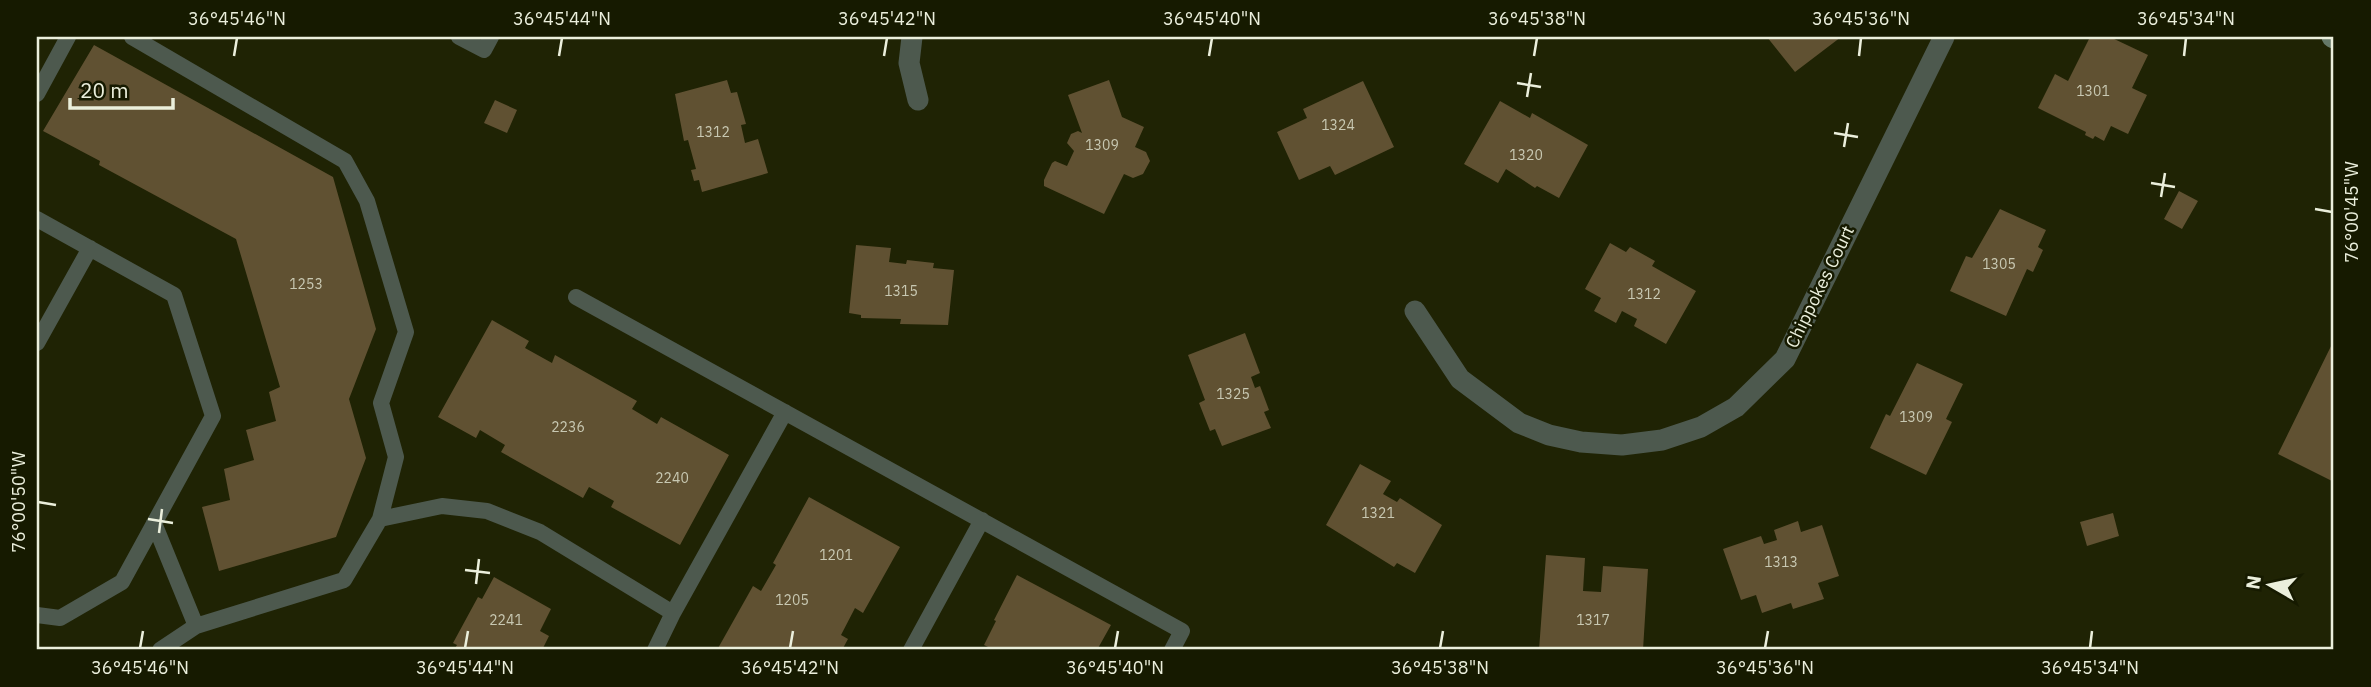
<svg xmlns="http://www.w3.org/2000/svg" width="2371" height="687" viewBox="0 0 2371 687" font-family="'IBM Plex Sans',sans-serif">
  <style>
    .building { fill: #605132 }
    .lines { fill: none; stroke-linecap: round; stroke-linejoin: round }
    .lane { stroke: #4d594e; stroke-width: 16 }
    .street { stroke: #4d594e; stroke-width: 21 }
    .secondary { stroke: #657868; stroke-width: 21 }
    .ticks { fill: none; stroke: #ebefdc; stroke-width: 2.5 }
    .labels { text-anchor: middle; stroke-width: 5; stroke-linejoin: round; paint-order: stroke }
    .number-label { font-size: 14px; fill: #c8c8b2 }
    .street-label { font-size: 18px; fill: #ebefdc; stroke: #161a00 }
    .neatline { fill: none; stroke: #ebefdc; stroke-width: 2.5 }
    .ticks-label { font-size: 18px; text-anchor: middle; fill: #ebefdc }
  </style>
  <rect width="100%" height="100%" fill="#1f2304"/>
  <path class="building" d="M1767,37H1841L1795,72Z
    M2090,37H2110L2148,55L2132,88L2147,95L2128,134L2111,126L2104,141L2095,136L2093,139L2085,135L2086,132L2038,108L2055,74L2068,81Z
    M94,45L333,177L376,329L349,399L366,458L336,537L219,571L202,507L230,500L224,469L254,460L246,430L276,421L269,392L280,387L236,239L99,165L100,161L43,131Z
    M727,80L731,93L737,92L746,124L741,125L745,143L758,139L768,173L702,192L699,180L694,181L691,170L696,169L688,140L684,141L675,94Z
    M1109,80L1122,117L1144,127L1135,147L1146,152L1150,161L1143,174L1133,178L1124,174L1104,214L1044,186V180L1052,163L1055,161L1067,166L1074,151L1067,143L1071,134L1078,131L1082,133L1068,95Z
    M1363,81L1394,147L1335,175L1330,166L1299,180L1277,132L1307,118L1303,109Z
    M495,100L517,110L507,133L484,123Z
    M1500,101L1530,118L1532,113L1588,145L1559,198L1537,186L1535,188L1506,169L1498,183L1464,164Z
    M2179,191L2198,201L2182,229L2164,219Z
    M2000,209L2046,230L2038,247L2043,250L2033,272L2027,269L2006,316L1950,291L1966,256L1972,258Z
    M1610,243L1626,252L1630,247L1655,261L1652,266L1696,291L1666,344L1634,326L1637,319L1622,311L1616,323L1594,311L1601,298L1585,289Z
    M856,245L891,248L889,262L906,264L907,260L934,263L933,268L954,270L948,325L900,324L901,319L861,318V315L849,313Z
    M492,320L529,341L525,348L552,363L555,355L637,401L632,409L657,424L661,417L729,455L680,545L611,507L614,501L589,487L583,498L501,452L505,445L480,430L476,438L438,417Z
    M1245,333L1260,373L1251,377L1255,388L1260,386L1269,410L1264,412L1271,428L1222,446L1215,429L1210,431L1199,403L1205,400L1188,355Z
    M2334,340V482L2278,454Z
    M1917,363L1963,384L1946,419L1952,422L1926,475L1870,448L1886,414L1890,416Z
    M1360,464L1391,481L1383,494L1397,502L1400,498L1442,525L1415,573L1397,563L1394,567L1326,525Z
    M809,497L900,547L863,613L855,608L841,635L848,639L842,650H717L753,586L761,591L776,565L773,563Z
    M2113,513L2119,536L2087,546L2080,522Z
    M1798,521L1801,532L1822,525L1839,576L1818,583L1824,599L1793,609L1791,603L1762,613L1756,595L1741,600L1723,549L1761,536L1764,544L1777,540L1774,530Z
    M1546,555L1585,558L1583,591L1601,592L1603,566L1648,569L1643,650H1583L1573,648V650H1539Z
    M1017,575L1111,625L1097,650H986L988,647L984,645L996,621L994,620Z
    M494,577L551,609L540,631L549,636L542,650H454L457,645L453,643L478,597L482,599Z"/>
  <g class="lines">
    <path class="lane" d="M132,37L345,161L367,201L406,332L381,403L396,457L380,519L344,580L196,626L160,650
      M459,37L484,50L491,37
      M37,94L68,37
      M37,219L174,295L213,416L122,582L60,618L37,615
      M576,297L1182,631L1172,650
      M37,343L90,248
      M380,519L442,506L487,511L540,532L673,613
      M154,523L196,626
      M655,650L673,613L785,412
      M911,650L982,520"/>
    <path class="street" d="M912,37L909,63L918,100
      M1415,311L1460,379L1519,423L1549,435L1581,442L1622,445L1662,440L1701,427L1736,407L1785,359L1944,37"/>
    <path class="secondary" d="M2332,37L2334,38"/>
  </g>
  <path class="ticks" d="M234,56L237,38M559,56L562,38M884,56L887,38M1209,56L1212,38M1534,56L1537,38M1859,56L1861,38M2184,56L2186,38M1517,83L1541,87M1527,97L1531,73M1834,133L1858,137M1844,147L1848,123M2151,183L2175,187M2161,197L2165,173M2315,209L2332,212M38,502L56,505M148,519L173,523M159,533L162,509M465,570L490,573M476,584L479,559M140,648L143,631M465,648L468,631M790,648L793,631M1115,648L1118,631M1440,648L1443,631M1765,648L1768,631M2090,648L2092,631"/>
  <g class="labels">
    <g class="number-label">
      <text x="2093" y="96">1301</text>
      <text x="1338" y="130">1324</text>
      <text x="713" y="137">1312</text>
      <text x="1102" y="150">1309</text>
      <text x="1526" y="160">1320</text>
      <text x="1999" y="269">1305</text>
      <text x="306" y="289">1253</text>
      <text x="901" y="296">1315</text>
      <text x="1644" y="299">1312</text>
      <text x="1233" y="399">1325</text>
      <text x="1916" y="422">1309</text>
      <text x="568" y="432">2236</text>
      <text x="672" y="483">2240</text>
      <text x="1378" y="518">1321</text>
      <text x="836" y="560">1201</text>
      <text x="1781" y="567">1313</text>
      <text x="792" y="605">1205</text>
      <text x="506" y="625">2241</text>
      <text x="1593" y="625">1317</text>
    </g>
    <g class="street-label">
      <text transform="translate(1820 287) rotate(-64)" y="6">Chippokes Court</text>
    </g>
  </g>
  <rect width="2371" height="687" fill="none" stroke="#161a00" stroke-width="77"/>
  <g transform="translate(2270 585) rotate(279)" stroke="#161a00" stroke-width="5" paint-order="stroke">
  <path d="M0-5L12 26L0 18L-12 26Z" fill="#ebefdc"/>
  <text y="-10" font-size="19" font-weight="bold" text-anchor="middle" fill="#ebefdc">N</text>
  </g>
  <path d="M70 98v10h103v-10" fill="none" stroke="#ebefdc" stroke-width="3.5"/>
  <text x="80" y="98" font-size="21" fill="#ebefdc" stroke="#161a00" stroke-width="5" paint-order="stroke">20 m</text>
  <rect x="38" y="38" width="2294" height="610" class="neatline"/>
  <g class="ticks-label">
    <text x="237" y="25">36°45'46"N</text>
    <text x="562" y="25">36°45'44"N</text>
    <text x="887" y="25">36°45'42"N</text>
    <text x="1212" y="25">36°45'40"N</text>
    <text x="1537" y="25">36°45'38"N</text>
    <text x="1861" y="25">36°45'36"N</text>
    <text x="2186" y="25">36°45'34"N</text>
    <text transform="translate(2352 212) rotate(-90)" y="6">76°00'45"W</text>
    <text transform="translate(19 502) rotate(-90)" y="6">76°00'50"W</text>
    <text x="140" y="674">36°45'46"N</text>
    <text x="465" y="674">36°45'44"N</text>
    <text x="790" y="674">36°45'42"N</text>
    <text x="1115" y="674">36°45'40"N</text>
    <text x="1440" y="674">36°45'38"N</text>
    <text x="1765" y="674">36°45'36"N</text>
    <text x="2090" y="674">36°45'34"N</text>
  </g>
</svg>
